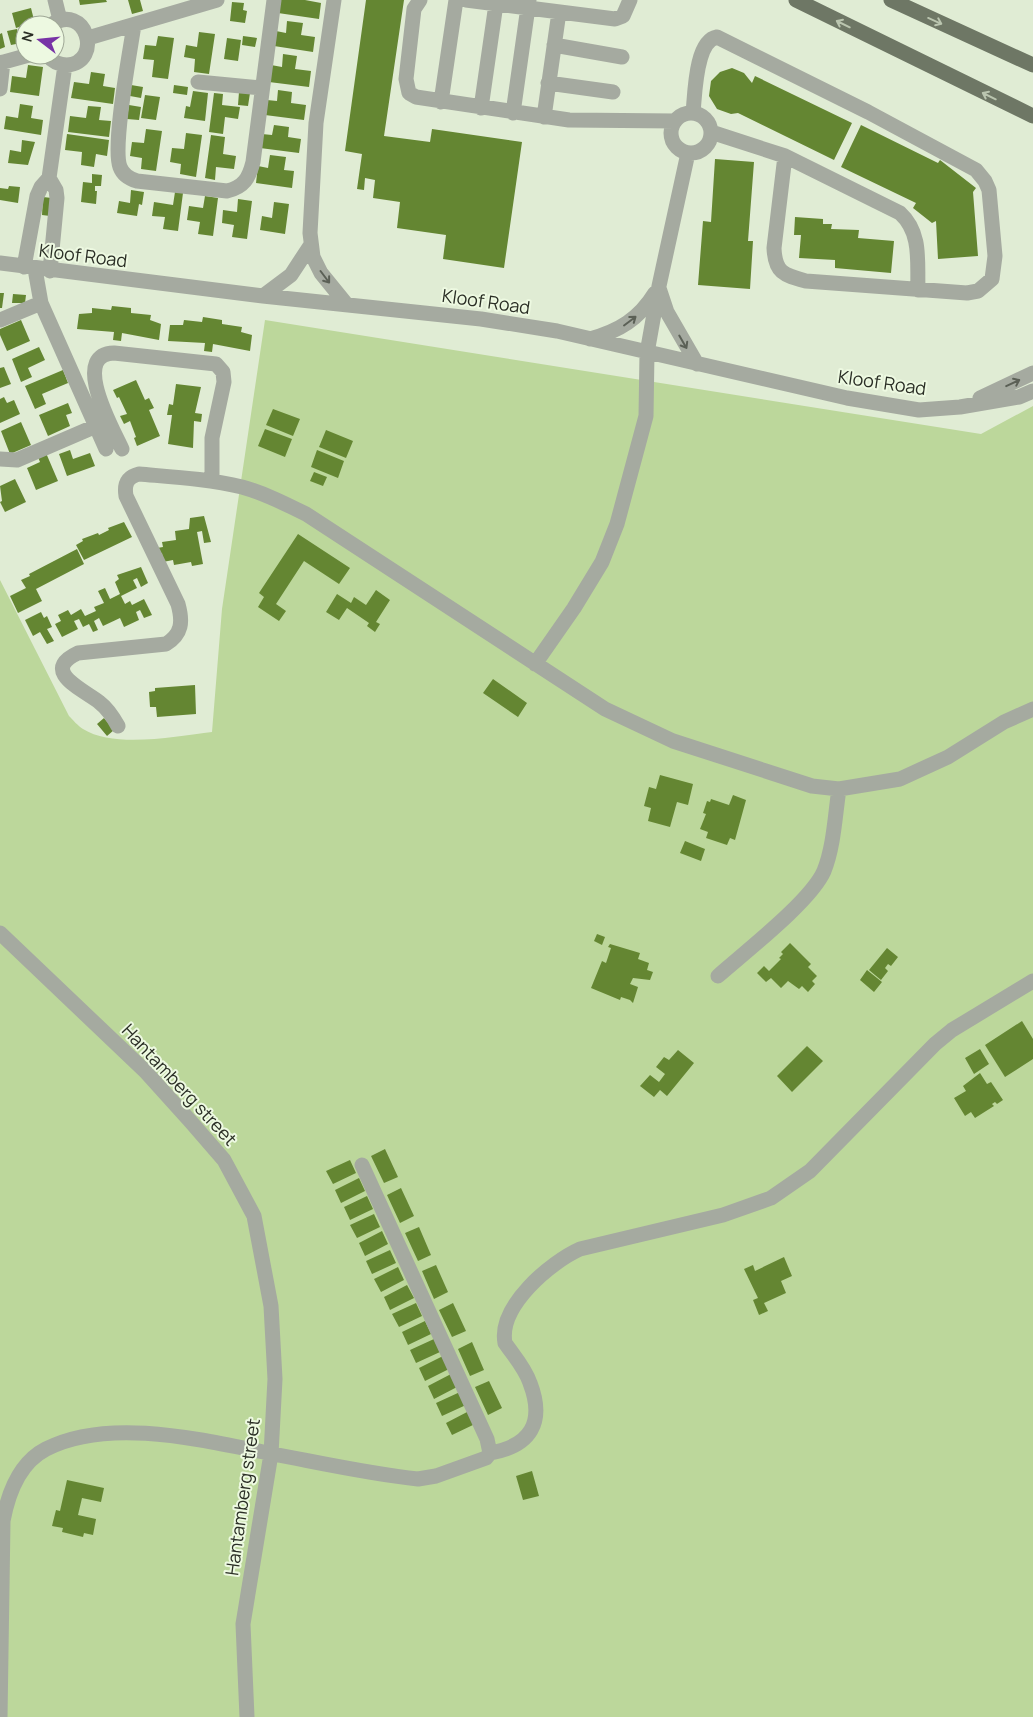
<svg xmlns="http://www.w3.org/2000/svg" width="1033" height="1717" viewBox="0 0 1033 1717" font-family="Manrope,sans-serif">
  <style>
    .green { fill: #bcd79b }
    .building { fill: #648632 }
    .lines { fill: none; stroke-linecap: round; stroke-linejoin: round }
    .minor { stroke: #a5aaa0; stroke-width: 15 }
    .major { stroke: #6e7765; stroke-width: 15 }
    .oneway { stroke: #bac5af }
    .oneway2 { stroke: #5b6056 }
    .labels { text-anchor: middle; stroke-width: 4; stroke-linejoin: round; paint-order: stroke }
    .street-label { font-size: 18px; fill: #2a2e25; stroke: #edf9e1 }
  </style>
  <rect width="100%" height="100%" fill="#e0ecd4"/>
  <path class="green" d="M265,320L981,434L1033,406V1717H0V580L69,716C73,720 78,726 83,729C115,749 177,736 212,732L222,609Z"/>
  <path class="building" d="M79,0H106L107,2L80,5Z
    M128,0H140L143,11L132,14Z
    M280,0H305L321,3L319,19L278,13Z
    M366,0H404L384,136L430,142L432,129L522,142L504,268L443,259L446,235L397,228L400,202L373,198L375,180L365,178L364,190L357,189L362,154L345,151Z
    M232,2L244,3L243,10L247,11L245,23L230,21Z
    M31,8L34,20L28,21L29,24L16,28L12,13Z
    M287,21L303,23L301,35L315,37L313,52L274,46L276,31L286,33Z
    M17,29L21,43L11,45L7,31Z
    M199,32L215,34L209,74L194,72L195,59L184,57L186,45L197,47Z
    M2,33L5,47L0,49V34Z
    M158,36L174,38L168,79L152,77L154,60L143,59L145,45L156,46Z
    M243,36L257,38L255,47L242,45Z
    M227,38L241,40L238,61L224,59Z
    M283,54L297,56L295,69L311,71L309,87L269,82L271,65L282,67Z
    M28,65L43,67L39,96L10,92L12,76L26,78Z
    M732,68L744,73L752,83L755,76L852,123L834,160L738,113L731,114L717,109L709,96L711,81L720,72Z
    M91,72L105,74L103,86L115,88L113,104L71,98L74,82L89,84Z
    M131,85L143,87L141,98L130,96Z
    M174,85L188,87L187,95L173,93Z
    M278,90L292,92L291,103L306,105L304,120L265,115L267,100L277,101Z
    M193,91L208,93L205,121L184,118L186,106L190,107Z
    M239,92L250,93L248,106L238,105Z
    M214,93L223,94L222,105L240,107L238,119L225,117L223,134L209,132Z
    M145,95L160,97L156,120L141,118Z
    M20,104L33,106L31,118L43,120L41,135L4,129L6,116L18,118Z
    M129,105L141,107L139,120L127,119Z
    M88,106L101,107L99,120L111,121L109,137L68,132L70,116L86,118Z
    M274,125L289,127L288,137L301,139L299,153L260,148L262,134L272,135Z
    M861,125L938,163L940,160L976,188L973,192L978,256L938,259L936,221L932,223L913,208L916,203L841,167Z
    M146,129L162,131L156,171L141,169L142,158L130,156L132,142L144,143Z
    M186,133L202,135L196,177L180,174L181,164L170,162L172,148L184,149Z
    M67,134L109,140L107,156L96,154L94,167L81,165L82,152L65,150Z
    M211,135L225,137L223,154L236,156L234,169L216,167L215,180L205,178Z
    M22,140L35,142L28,165L8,163L10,150L21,152Z
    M270,155L286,157L284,170L294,171L292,188L256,183L258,166L268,168Z
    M715,159L754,162L748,241H753L750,289L698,285L703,221L711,222Z
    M92,174L102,175L101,186H95V191H97L96,204L81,202L83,182L92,183Z
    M9,186L20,187L18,203L0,200V188L8,189Z
    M131,190L144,192L142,205L139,204L137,216L117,213L119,201L130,203Z
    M175,192L183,193L178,231L163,229L165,217L152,216L154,202L173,205Z
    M205,196L218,198L213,236L198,234L200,222L187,220L189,206L203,208Z
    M43,197L52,198L50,216L42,215Z
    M238,199L252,201L247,239L232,237L234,225L222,223L223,210L237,212Z
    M274,202L289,204L285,234L260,230L262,216L272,218Z
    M795,217L823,219V224H832L831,229L859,230L858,238L894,241L891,273L835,268V260L799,258L801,235H794Z
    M0,293H4L2,308H0Z
    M13,294L26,295L25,303H12Z
    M112,306L131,308V313L151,315L150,320L161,324L159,340L122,333L121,341L113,340L114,332L77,329L79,314L92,313V308L111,310Z
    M203,317L222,320V324L242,327L241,332L252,335L250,351L213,344L212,352L204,351L205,343L168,341L170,325H183L184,320L202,322Z
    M21,320L30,341L7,351L0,335V329Z
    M39,347L45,360L28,368L32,377L21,382L12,359Z
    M4,367L11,384L0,388V368Z
    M63,370L68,383L42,394L46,404L35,409L25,386Z
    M136,380L145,400L149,398L154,408L149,410L160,436L137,446L134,438L136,437L130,421L124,424L120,416L127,414L119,397L117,398L113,390Z
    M176,384L201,387L195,413L202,414L201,422L194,421L193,448L168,444L172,415H167L169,404L173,405Z
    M4,397L7,403L14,400L20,414L0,423V399Z
    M68,403L72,413L66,415L70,426L48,436L39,415Z
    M273,409L300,419L293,436L266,425Z
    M21,422L31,445L10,454L1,431Z
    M265,429L292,439L285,457L258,446Z
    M326,430L353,441L346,458L319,447Z
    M70,450L73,459L90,453L95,466L67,476L59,454Z
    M317,450L344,461L338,478L311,467Z
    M46,453L58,481L36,490L27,468L40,462L38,457Z
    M314,472L327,477L323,486L310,481Z
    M15,479L26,502L5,512L0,502L2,501L0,486Z
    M204,516L211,542L204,543L202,531L197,532L203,564L192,566L191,562L174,565L173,560L163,562L162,553L158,554L157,548L163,547L162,542L176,540L175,531L189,529L190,518Z
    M124,522L132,537L84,560L76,545L83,541L82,539L98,533L99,535L109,530L108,528Z
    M298,534L350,568L339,584L304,561L276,604L286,611L279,621L258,607L264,597L259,593Z
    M77,549L84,564L36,589L42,601L18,613L10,596L26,588L21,580L30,576L29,574Z
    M141,567L148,583L141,587L137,578L133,580L137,588L121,596L125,604L130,601L132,605L144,599L152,615L144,618L140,610L136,612L139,620L124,627L120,618L103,626L99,618L94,621L98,630L93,632L89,624L83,627L79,619L74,621L78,629L62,637L55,624L61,621L58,615L68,610L71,615L81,609L85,616L96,611L94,607L104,603L98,591L105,588L110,599L120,594L115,582L119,579L117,575Z
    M376,590L390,600L376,622L380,624L375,632L367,626L369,623L347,608L339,620L326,612L337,594L351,603L354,597L366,605Z
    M41,612L44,618L47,616L52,627L47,629L54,641L47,644L40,632L33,636L25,620Z
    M493,679L527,703L518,717L483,693Z
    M195,685L196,714L157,717L156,707H150L149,692L155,691V688Z
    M104,718L114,730L107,736L97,724Z
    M660,775L693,784L688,805L677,802L670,827L648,821L651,808L644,806L649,787L656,789Z
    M733,795L746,800L735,840L730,838L727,845L706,838L708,832L700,829L706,814L703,813L707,801L710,802L711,799L729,805Z
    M685,841L705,849L701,861L680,853Z
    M597,934L605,937L602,945L594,941Z
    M790,943L811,964L808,967L817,976L812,981L815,984L808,992L802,986L799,989L788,981L781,988L771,978L766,982L757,973L764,966L769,971L781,959L779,958L783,954L781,952Z
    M610,944L640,953L638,959L649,963L647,970L653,972L650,980L633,978L630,984L638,987L633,1003L630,1000L621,997L620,1000L591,988L602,961L606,963L611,948L608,947Z
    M887,948L898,957L891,966L888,964L885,968L888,971L881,980L869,970Z
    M867,970L882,982L874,992L860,980Z
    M1022,1021L1033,1039V1059L1005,1077L985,1045Z
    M807,1046L823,1061L792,1092L777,1076Z
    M980,1049L989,1064L974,1074L965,1058Z
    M678,1050L694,1063L667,1096L660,1090L654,1097L640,1086L650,1075L659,1082L665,1074L656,1067L664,1057L669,1060Z
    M980,1073L987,1084L991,1082L1003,1100L997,1104L995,1102L992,1104L994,1106L975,1118L971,1112L965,1116L954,1098L966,1091L963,1086Z
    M385,1149L398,1177L384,1183L371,1156Z
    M350,1160L356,1173L333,1184L326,1171Z
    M359,1178L365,1191L341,1203L335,1190Z
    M401,1188L414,1216L400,1223L387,1195Z
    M367,1196L373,1209L350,1220L344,1207Z
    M374,1214L380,1227L357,1238L350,1225Z
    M419,1227L431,1255L418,1261L405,1233Z
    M382,1231L388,1244L365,1256L359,1243Z
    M390,1250L396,1263L372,1274L366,1261Z
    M784,1257L792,1276L781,1281L786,1293L764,1303L768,1311L759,1315L753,1300L758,1298L744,1269L753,1265L755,1271Z
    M436,1265L448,1292L434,1299L422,1271Z
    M398,1267L404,1280L381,1292L374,1279Z
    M407,1285L414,1298L390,1310L384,1297Z
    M416,1303L422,1316L399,1327L392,1314Z
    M453,1303L466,1331L452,1337L439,1310Z
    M425,1321L431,1334L408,1345L402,1332Z
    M434,1339L440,1352L416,1363L410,1350Z
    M472,1342L484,1370L470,1376L458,1349Z
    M443,1356L449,1369L425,1381L419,1368Z
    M451,1374L457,1387L434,1399L428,1386Z
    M489,1381L502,1408L488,1415L475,1387Z
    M460,1392L466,1405L442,1416L436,1403Z
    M469,1411L475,1424L452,1435L446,1423Z
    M532,1471L539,1496L523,1500L516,1476Z
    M67,1480L104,1488L101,1502L82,1498L78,1515L96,1519L93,1535L84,1533L83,1537L62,1532L63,1528L52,1526L56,1510L60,1511Z"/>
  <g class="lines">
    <path class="minor" d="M55,0L60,20
      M334,0L316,123L310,233L313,257L321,273L347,305
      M420,0L414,9L406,79L409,93L416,97L569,120L675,121
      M466,0L615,19L623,16L630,0
      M134,25C130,52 112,146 120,167C123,175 130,179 137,181L227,191C244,187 249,178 253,162L274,0
      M88,38L217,0
      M554,45L622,57
      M47,55C52,61 58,65 67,65C104,62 86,1 51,25
      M0,63L29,55
      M198,82L262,88
      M548,83L613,92
      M0,89L3,62
      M441,102L456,0
      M481,108L496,4
      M513,113L529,0
      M693,113C695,95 695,41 717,37L868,112L976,170L985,181L989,190L995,256L992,279L978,291L967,293L806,281C784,275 775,273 774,248L785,156
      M671 133a20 20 0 1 1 40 0a20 20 0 1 1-40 0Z
      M544,117L559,12
      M711,132L785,156L900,213C922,233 917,262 918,290
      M49,178L56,190L57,198L50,271
      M0,263L263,296L481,319L557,331L847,398L919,410L960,407L1019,397L1033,391
      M24,267L37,196L41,187L49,178L65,65
      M35,269L41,303L106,449
      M659,288L667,312L697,364
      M263,296L291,275L310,246
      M0,320L41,303
      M590,339C619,331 639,319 655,293
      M980,398L1033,373
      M122,449C113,429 70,354 114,353L216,364L223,372L224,382L212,438V481
      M0,459L17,460L96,426
      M535,664L574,608L602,562L617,524L646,416L647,353L659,286L688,153
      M118,726C113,717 107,708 99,702C84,690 39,671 78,653L166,644C182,634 183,622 178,604L126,496C124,484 127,477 139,474C173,477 209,479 242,487C264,493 286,504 306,514L605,709L673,741L812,786L839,789L900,779L948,757L1004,722L1033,709
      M0,933L145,1071L191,1122L224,1160L254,1216L271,1306L275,1379L271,1454L243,1624L247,1717
      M718,976C745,952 811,901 824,871C834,846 835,815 839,789
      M490,1453C531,1446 545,1422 530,1383C525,1368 514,1356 505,1343C498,1306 551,1262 580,1249L723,1215L771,1198L810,1171L935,1044L952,1030L1033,981
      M0,1717L3,1521C8,1494 19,1463 46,1449C110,1416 206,1441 273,1454C321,1463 370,1474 418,1479L436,1476L486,1458L490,1453L487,1439L362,1165"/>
    <path class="major" d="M796,0L1033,116
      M891,0L1033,65"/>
  </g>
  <defs><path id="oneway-shaft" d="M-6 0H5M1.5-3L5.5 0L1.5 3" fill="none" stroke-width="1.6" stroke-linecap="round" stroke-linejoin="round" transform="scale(1.25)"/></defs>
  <g class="oneway">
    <use href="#oneway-shaft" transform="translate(935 21) rotate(24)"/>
    <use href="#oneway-shaft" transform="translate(843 24) rotate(-154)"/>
    <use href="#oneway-shaft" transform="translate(989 96) rotate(-154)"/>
  </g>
  <g class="oneway2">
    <use href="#oneway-shaft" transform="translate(325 277) rotate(53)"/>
    <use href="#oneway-shaft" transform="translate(630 321) rotate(-37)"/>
    <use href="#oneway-shaft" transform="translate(683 342) rotate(60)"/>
    <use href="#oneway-shaft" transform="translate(1013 383) rotate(-25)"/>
  </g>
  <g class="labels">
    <g class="street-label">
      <text transform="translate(83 256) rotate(7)" y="6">Kloof Road</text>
      <text transform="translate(486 302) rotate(8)" y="6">Kloof Road</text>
      <text transform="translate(882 383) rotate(8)" y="6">Kloof Road</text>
      <text transform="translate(179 1085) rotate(47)" y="6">Hantamberg street</text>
      <text transform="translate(243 1497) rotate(-82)" y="6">Hantamberg street</text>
    </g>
  </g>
  <g transform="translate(40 40) rotate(286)"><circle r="24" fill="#edf9e1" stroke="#9fa896"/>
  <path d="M0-4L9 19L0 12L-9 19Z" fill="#7833a6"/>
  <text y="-8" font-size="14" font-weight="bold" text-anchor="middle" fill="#2a2e25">N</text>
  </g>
</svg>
